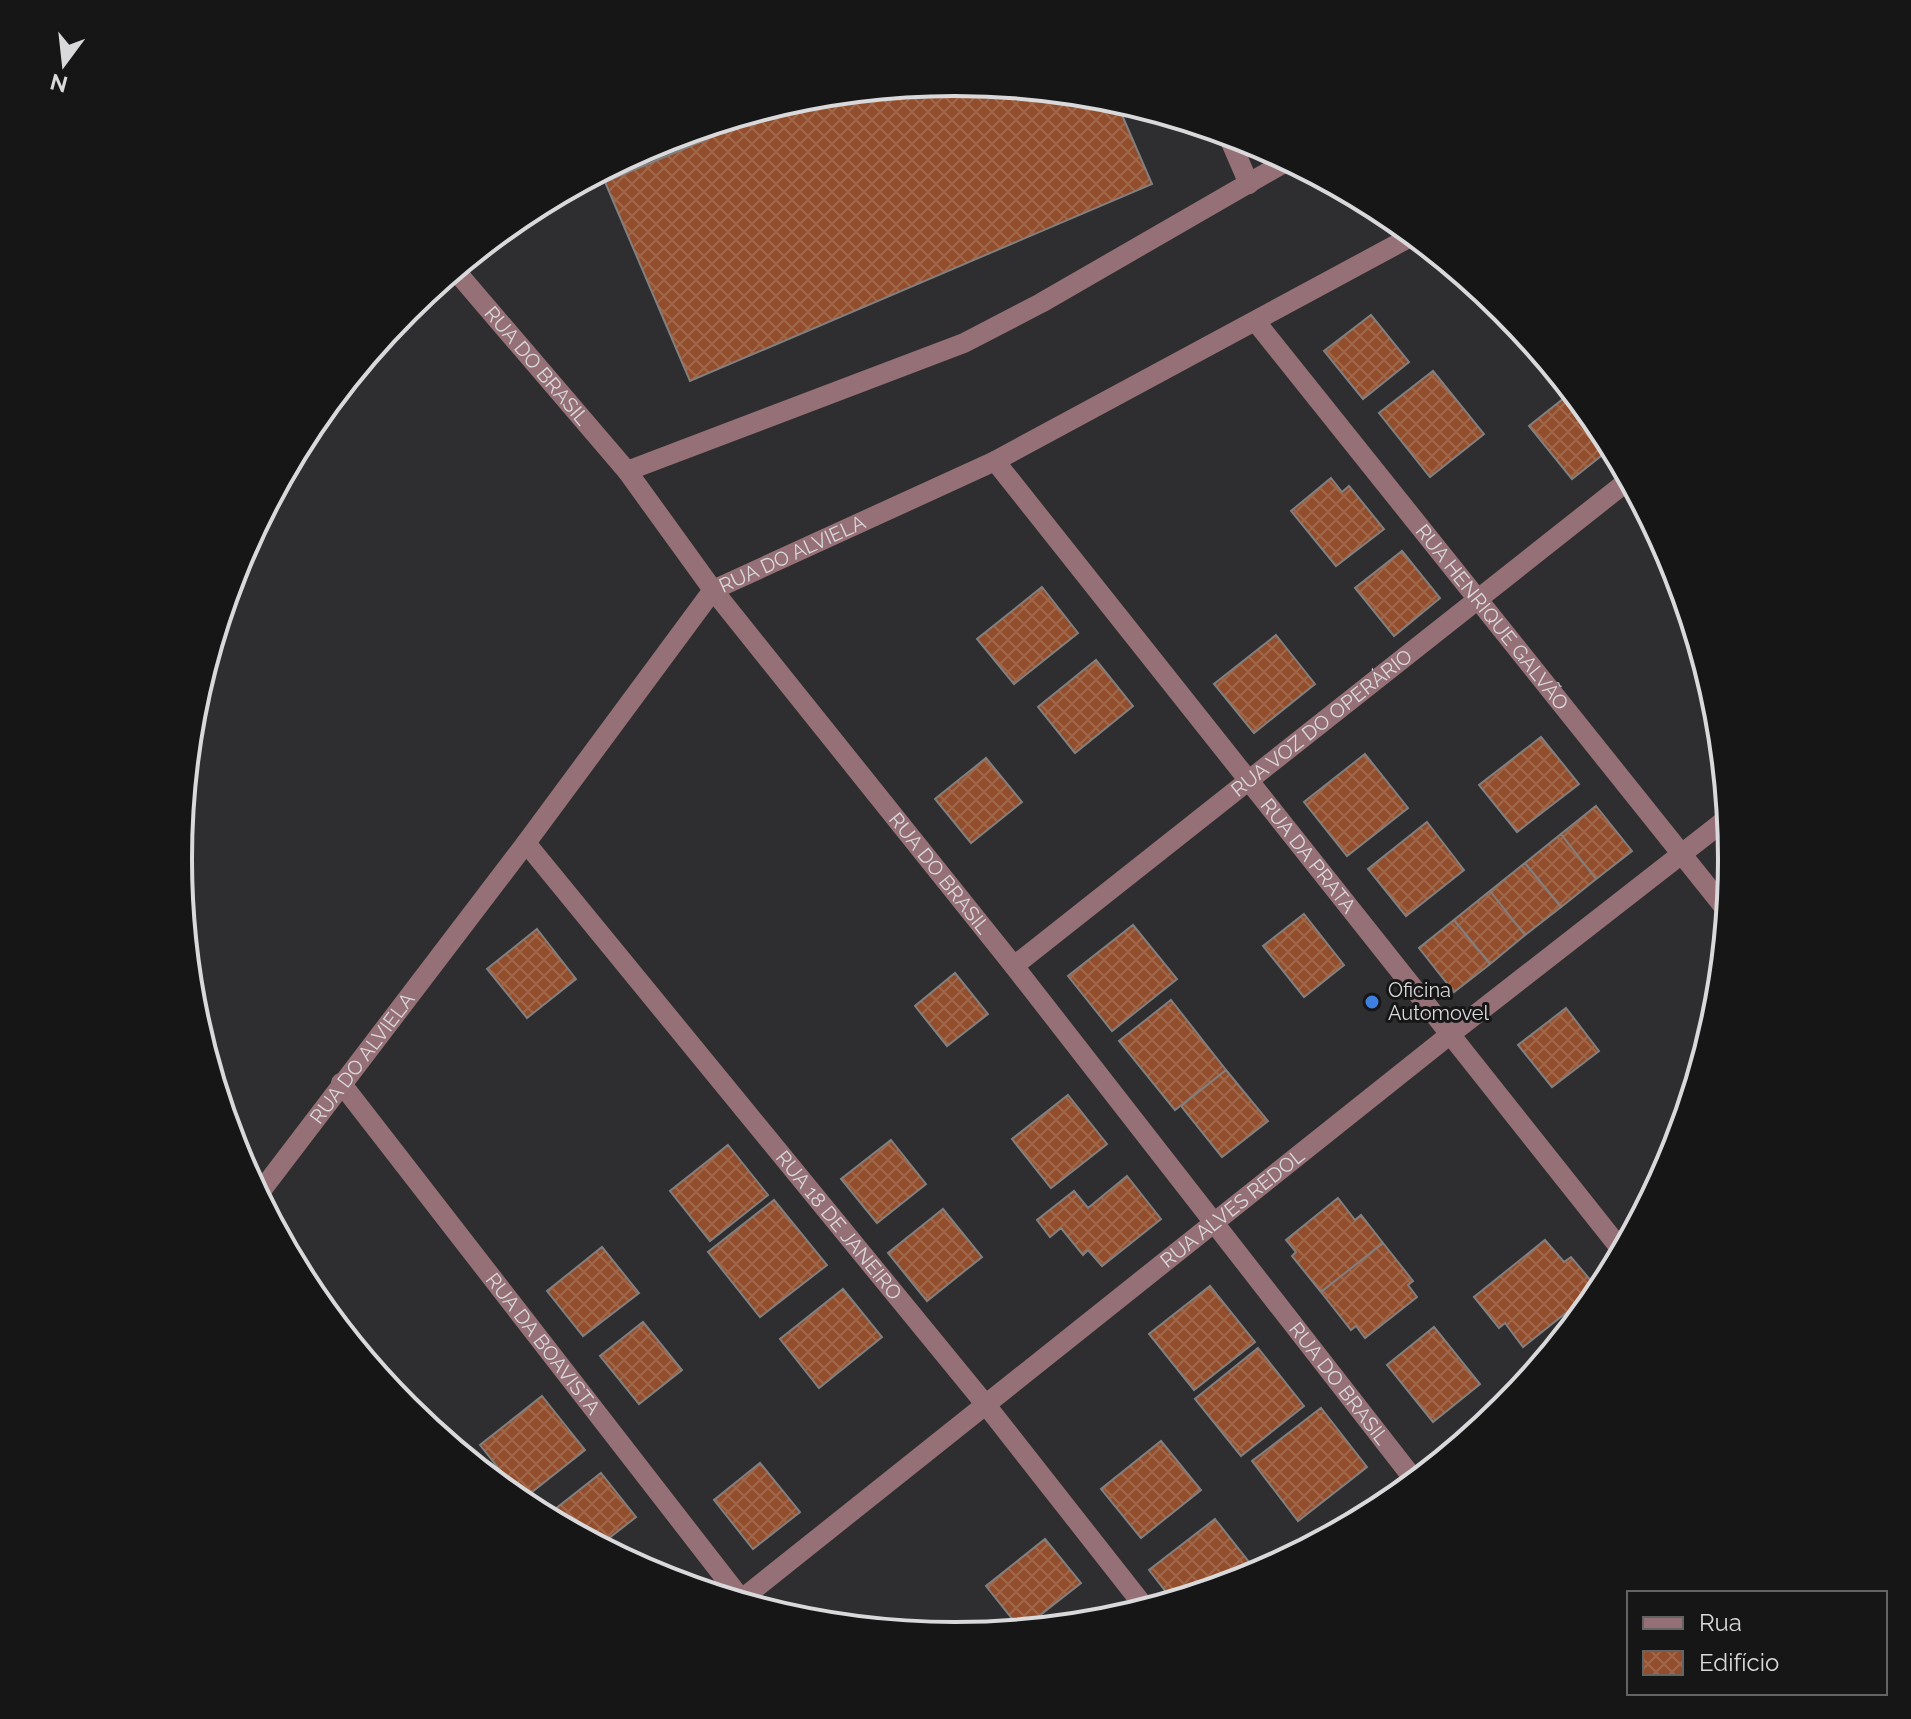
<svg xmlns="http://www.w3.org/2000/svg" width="1911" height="1719" viewBox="0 0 1911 1719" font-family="Raleway,sans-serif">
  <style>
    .building { fill: url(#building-cross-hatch); stroke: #827f7e; stroke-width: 2 }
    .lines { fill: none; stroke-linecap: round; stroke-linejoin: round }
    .minor { stroke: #957076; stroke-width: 20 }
    .shop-dot { fill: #3f7fe0; stroke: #161617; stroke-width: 3 }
    .labels { text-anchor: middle; stroke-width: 6; stroke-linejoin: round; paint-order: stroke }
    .street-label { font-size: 20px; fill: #d9d8da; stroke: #161617 }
    .poi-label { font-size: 20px; fill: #d9d8da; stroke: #161617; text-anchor: start }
    .rim { fill: none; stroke: #d9d8da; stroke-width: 4 }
  </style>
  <defs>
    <pattern id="building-cross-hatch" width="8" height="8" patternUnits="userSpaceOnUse" patternTransform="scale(2)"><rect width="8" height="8" fill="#924e2c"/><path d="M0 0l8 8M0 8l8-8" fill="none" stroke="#a1674a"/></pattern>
  </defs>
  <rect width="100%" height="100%" fill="#2e2e30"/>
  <path class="building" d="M956,82L1115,99L1152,184L690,381L605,182L807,97Z
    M1371,315L1409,362L1363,399L1324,351Z
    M1433,371L1484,434L1430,477L1379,413Z
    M1568,395L1611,448L1572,479L1529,426Z
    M1331,478L1342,492L1349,486L1384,529L1336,566L1291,511Z
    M1402,551L1440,598L1394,636L1355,588Z
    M1042,587L1078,633L1014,684L977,639Z
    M1276,635L1315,684L1254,733L1214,684Z
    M1096,660L1133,706L1075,753L1038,707Z
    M1541,737L1579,784L1517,832L1479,785Z
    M1365,754L1408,808L1347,856L1304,802Z
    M986,758L1022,802L971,843L935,799Z
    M1596,806L1632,851L1596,879L1561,834Z
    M1427,822L1464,870L1406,916L1368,869Z
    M1561,834L1596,879L1561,907L1525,863Z
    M1525,863L1561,907L1525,935L1490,891Z
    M1490,891L1525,935L1490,964L1454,920Z
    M1304,914L1344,965L1304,997L1263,946Z
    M1454,920L1490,964L1454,992L1419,948Z
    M1133,925L1177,979L1112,1031L1068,976Z
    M537,929L576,979L527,1018L487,969Z
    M955,973L988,1014L947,1046L915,1006Z
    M1171,1000L1226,1070L1175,1110L1119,1041Z
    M1566,1008L1599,1051L1552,1087L1518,1045Z
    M1226,1070L1268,1121L1222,1157L1181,1106Z
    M1068,1095L1107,1144L1051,1188L1012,1139Z
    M891,1140L926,1184L877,1223L841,1179Z
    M728,1145L768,1195L710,1241L670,1191Z
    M1127,1176L1161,1219L1102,1266L1088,1250L1083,1255L1061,1228L1050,1237L1037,1220L1074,1191L1088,1208Z
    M1338,1198L1355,1220L1361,1215L1383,1243L1321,1292L1292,1256L1296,1252L1286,1240Z
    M774,1200L827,1265L760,1317L708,1252Z
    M943,1209L982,1257L927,1301L888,1253Z
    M1545,1240L1564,1262L1571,1257L1597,1288L1523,1347L1505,1323L1499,1328L1474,1297Z
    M1383,1243L1413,1281L1408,1285L1417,1297L1365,1338L1356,1326L1351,1330L1321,1292Z
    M602,1247L639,1293L583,1336L547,1291Z
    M1210,1286L1255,1342L1194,1390L1149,1334Z
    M843,1289L882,1337L819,1388L780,1339Z
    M643,1322L682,1370L639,1404L600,1356Z
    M1434,1327L1480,1384L1433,1422L1387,1365Z
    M1258,1348L1304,1406L1241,1456L1195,1399Z
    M542,1396L585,1450L523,1499L480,1445Z
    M1321,1408L1367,1467L1298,1521L1252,1461Z
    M1161,1441L1201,1490L1141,1538L1101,1489Z
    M760,1463L800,1512L753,1549L714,1500Z
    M601,1473L636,1517L599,1546L571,1531L554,1510Z
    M1381,1497L1387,1506L1329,1537Z
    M1215,1519L1253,1567L1230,1585L1174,1602L1149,1570Z
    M1045,1539L1081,1583L1021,1630L986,1586Z"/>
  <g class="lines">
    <g class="minor">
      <path d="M1227,133L1249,184"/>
      <path id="s1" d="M455,270L627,471L713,590L1014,966L1416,1482"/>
      <path id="s2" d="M1256,322L1728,912"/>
      <path id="s3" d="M995,461L1623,1252"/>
      <path d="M627,471L964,343L1041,303L1289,160"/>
      <path id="s4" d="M526,843L986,1405L1147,1610"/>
      <path id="s5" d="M1014,966L1630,479"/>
      <path id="s6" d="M341,1083L745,1604"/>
      <path id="s7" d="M258,1195L526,843L713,590L995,461L1414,235"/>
      <path d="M1415,1481L1509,1405"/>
      <path id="s8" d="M738,1602L1452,1033L1729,817"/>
    </g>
  </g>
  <circle class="shop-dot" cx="1372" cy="1002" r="8"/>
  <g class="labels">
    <g class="street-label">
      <text dy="7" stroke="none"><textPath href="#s1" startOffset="126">RUA DO BRASIL</textPath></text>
      <text dy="7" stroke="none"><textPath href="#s7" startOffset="844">RUA DO ALVIELA</textPath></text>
      <text dy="7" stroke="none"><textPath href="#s2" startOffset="378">RUA HENRIQUE GALVÃO</textPath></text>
      <text dy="7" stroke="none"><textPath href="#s5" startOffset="392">RUA VOZ DO OPERÁRIO</textPath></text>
      <text dy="7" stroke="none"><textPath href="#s3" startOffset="504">RUA DA PRATA</textPath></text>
      <text dy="7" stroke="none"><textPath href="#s1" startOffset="774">RUA DO BRASIL</textPath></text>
      <text dy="7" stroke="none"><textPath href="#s7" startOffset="172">RUA DO ALVIELA</textPath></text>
      <text dy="7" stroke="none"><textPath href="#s8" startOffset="632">RUA ALVES REDOL</textPath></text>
      <text dy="7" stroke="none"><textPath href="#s4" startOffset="494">RUA 18 DE JANEIRO</textPath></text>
      <text dy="7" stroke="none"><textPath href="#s6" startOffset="330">RUA DA BOAVISTA</textPath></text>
      <text dy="7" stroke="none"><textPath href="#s1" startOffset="1422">RUA DO BRASIL</textPath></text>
    </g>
    <g class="poi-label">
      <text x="1388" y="997">Oficina<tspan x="1388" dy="23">Automovel</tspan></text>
    </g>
  </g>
  <path d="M0 0H1911V1719H0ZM192 859a763 763 0 1 1 1526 0a763 763 0 1 1-1526 0Z" fill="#161617" fill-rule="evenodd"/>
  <path class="rim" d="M192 859a763 763 0 1 1 1526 0a763 763 0 1 1-1526 0Z"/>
  <rect x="1627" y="1591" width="260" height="104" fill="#161617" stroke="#646465" stroke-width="2"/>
  <rect x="1643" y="1617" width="40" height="12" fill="#957076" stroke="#646465" stroke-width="2"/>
  <text x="1699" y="1631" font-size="24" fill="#d9d8da">Rua</text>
  <rect x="1643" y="1651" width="40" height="24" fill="url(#building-cross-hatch)" stroke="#646465" stroke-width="2"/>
  <text x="1699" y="1671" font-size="24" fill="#d9d8da">Edifício</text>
  <g transform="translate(64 64) rotate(195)" stroke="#161617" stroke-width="6" paint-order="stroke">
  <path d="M0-6L14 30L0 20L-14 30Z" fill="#d9d8da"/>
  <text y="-12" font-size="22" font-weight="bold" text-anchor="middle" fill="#d9d8da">N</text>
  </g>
</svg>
